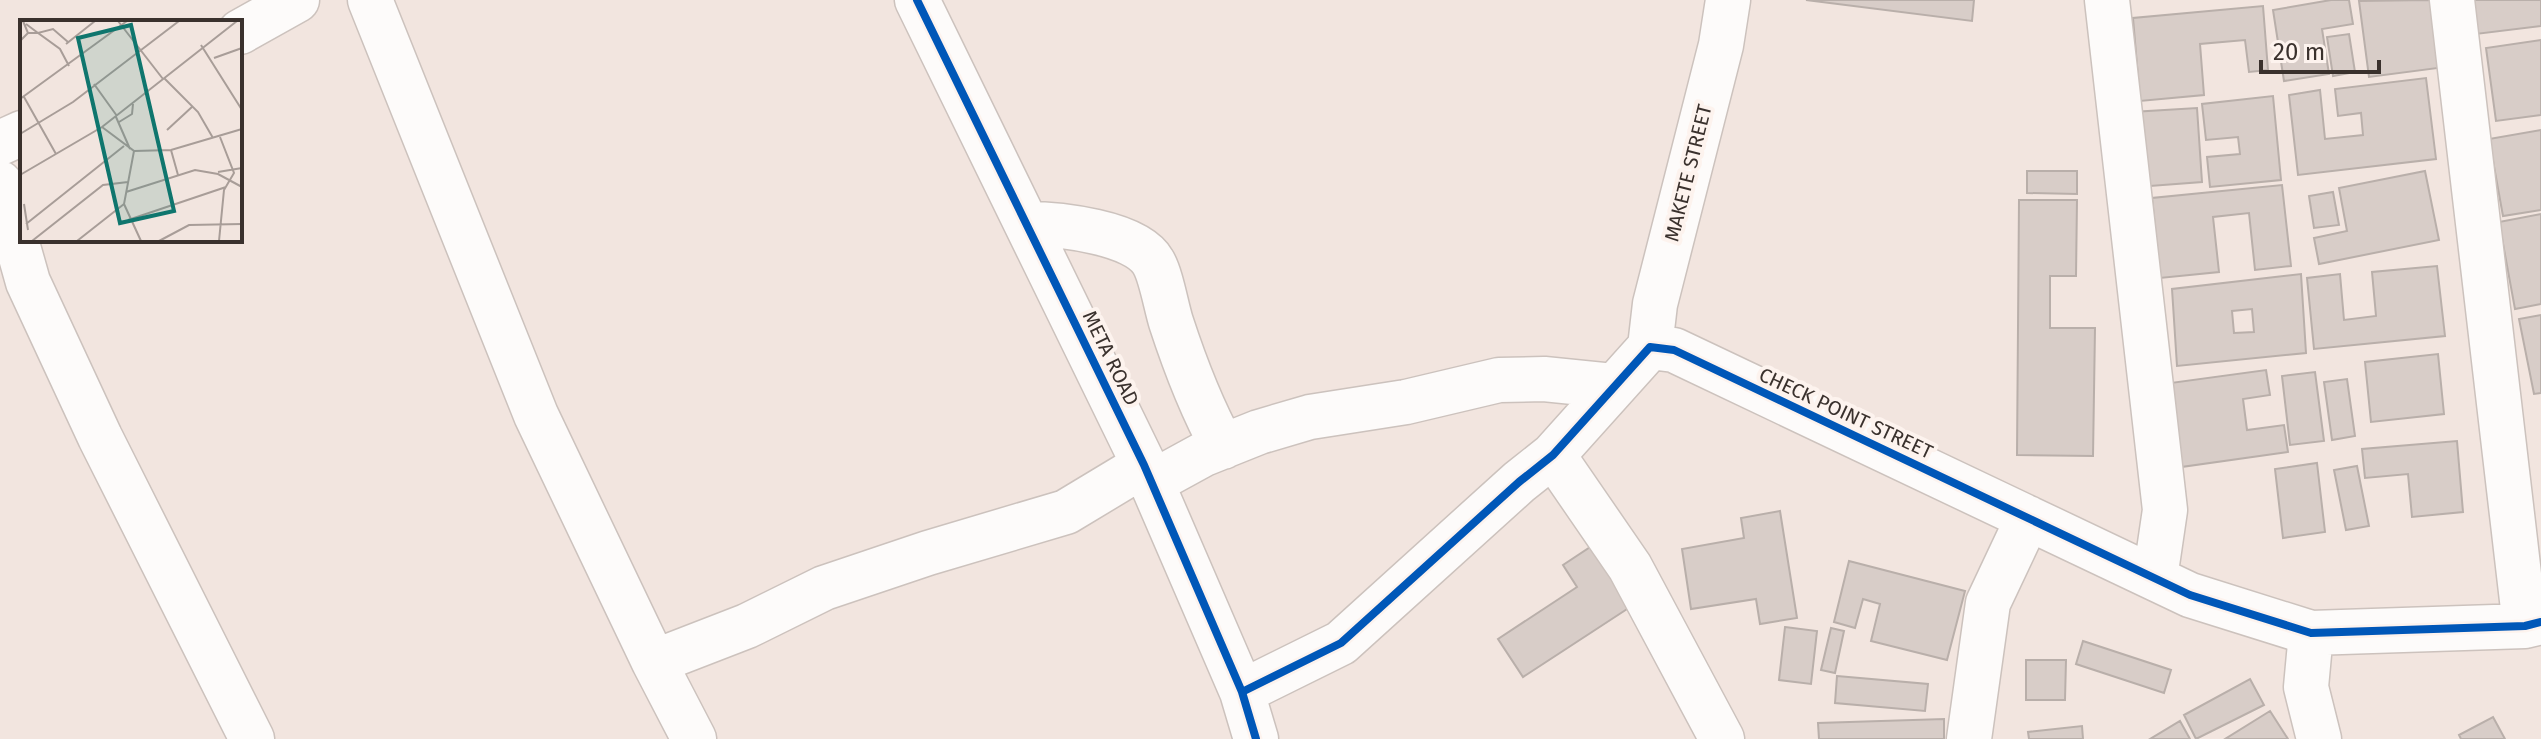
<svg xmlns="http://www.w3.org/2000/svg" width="2541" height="739" viewBox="0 0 2541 739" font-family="'Fira Sans',sans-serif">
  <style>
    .building { fill: #d8cdc8; stroke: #b9afaa; stroke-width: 2; fill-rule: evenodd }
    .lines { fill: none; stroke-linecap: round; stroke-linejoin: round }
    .minor-casing { stroke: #ccc2bd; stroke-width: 47 }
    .minor { stroke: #fdfbfa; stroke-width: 44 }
    .cycleway-casing { stroke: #fdf3ee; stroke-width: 13 }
    .cycleway { stroke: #0057b8; stroke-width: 8 }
    .labels { text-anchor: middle; stroke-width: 8; stroke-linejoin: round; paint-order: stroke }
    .street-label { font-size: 20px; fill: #3a312d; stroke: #fdf3ee }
    .inset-road { fill: none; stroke: #a89d98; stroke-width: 2 }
    .view { fill: #0f766e; fill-opacity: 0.15; stroke: #0f766e; stroke-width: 4 }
    .inset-edge { fill: none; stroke: #3a312d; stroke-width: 4 }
  </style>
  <rect width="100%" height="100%" fill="#f2e5df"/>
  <path class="building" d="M1806,0H1974L1972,21Z
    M2331,0H2349L2353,24L2322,29L2329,74L2284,81L2273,10Z
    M2430,0L2438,68L2369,77L2359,1Z
    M2472,0H2541V26L2476,34Z
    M2263,6L2268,70L2249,72L2245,40L2200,44L2204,95L2140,101L2133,18Z
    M2349,34L2355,72L2333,76L2327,37Z
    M2541,40V115L2496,121L2486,48Z
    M2426,78L2436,159L2298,175L2289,95L2320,90L2325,139L2363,135L2361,113L2338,116L2335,89Z
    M2273,96L2281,180L2210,187L2207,157L2240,154L2238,137L2206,140L2202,104Z
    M2197,108L2202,182L2137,187L2132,112Z
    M2541,130V210L2503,216L2489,139Z
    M2027,171H2077V194L2027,193Z
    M2425,171L2439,240L2319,264L2314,238L2347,231L2339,188Z
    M2282,185L2291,266L2255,270L2249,213L2213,217L2219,272L2160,278L2152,198Z
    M2333,192L2339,225L2314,228L2309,196Z
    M2019,200H2077L2076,276H2050V328H2095L2093,456L2017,455Z
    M2541,214V304L2515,309L2499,222Z
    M2437,266L2445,336L2314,349L2307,278L2340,274L2344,320L2376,316L2372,272Z
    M2301,274L2306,353L2177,366L2172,289ZM2252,309L2254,332L2234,333L2232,311Z
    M2541,315V393L2534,394L2519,319Z
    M2438,354L2444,414L2371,422L2365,362Z
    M2266,370L2270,395L2243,399L2247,430L2284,425L2288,452L2174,468L2163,384Z
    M2315,372L2324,441L2290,445L2282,376Z
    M2347,379L2355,436L2332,440L2324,382Z
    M2457,441L2463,512L2412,517L2408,474L2365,478L2362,449Z
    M2317,463L2325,532L2283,538L2275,469Z
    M2357,466L2369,526L2346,530L2334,470Z
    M1780,511L1797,618L1760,624L1756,599L1691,609L1682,549L1744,538L1741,518Z
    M1607,536L1647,596L1523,677L1498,639L1577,587L1563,565Z
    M1849,561L1965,591L1947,660L1871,641L1880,604L1863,599L1855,628L1834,622Z
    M1785,627L1817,631L1811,684L1779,680Z
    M1831,628L1844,631L1835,673L1821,670Z
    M2083,641L2171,670L2164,693L2076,664Z
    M2026,660H2066L2065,700H2026Z
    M1837,676L1928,684L1925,711L1835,703Z
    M2250,679L2264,705L2196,739L2184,715Z
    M2270,711L2288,739H2225Z
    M2493,717L2505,739H2461L2459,735Z
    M1944,719V739H1819L1818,723Z
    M2180,721L2190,739H2150Z
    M2082,726L2083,739H2029L2028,732Z"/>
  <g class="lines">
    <defs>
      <path id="minor" d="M370,0L536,415L654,662L694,739
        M917,0L1144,465L1242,692L1256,739
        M2107,0L2165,510L2155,578
        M2452,0L2525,626
        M240,32L297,0
        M0,143L22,133
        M0,183L28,282L100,437L252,739
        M1027,224C1058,224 1136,232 1153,262C1161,275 1166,306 1171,322C1185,365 1201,407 1223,447
        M1650,347L1655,304L1721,45L1728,0
        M1553,455L1630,567L1722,739
        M1151,483L1204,454L1259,432L1310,417L1406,402L1499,380L1544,379L1613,386
        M2311,633L2306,687L2319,739
        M654,662L747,626L824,588L928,553L1066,512L1144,465
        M1242,692L1341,643L1519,482L1553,455L1650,347L1674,350L2190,595L2311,633L2525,626L2541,622
        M1969,739L1988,603L2028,518"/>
    </defs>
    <use href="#minor" class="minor-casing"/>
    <use href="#minor" class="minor"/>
    <defs>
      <path id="cycleway" d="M917,0L1144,465L1242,692L1256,739
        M1242,692L1341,643L1519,482L1553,455L1650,347L1674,350L2190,595L2311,633L2525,626L2541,622"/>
    </defs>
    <use href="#cycleway" class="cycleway-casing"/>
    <use href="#cycleway" class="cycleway"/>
  </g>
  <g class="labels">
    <g class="street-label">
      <text transform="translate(1688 173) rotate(-76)" y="7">MAKETE STREET</text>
      <text transform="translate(1111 358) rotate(64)" y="7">META ROAD</text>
      <text transform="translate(1846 413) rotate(25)" y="7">CHECK POINT STREET</text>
    </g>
  </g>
  <g transform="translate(20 20)">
    <rect width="222" height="222" fill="#f2e5df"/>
    <path class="inset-road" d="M98,1L143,59M6,4L18,13L33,9L48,22M8,13H18L40,29L49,46M0,21L8,13L3,1M46,24L75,1M181,25L222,90M194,38L222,28M144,58L178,92L193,118M74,64L97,96M4,77L36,134M0,79L107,1M96,97L110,129M99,102L112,94L113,84M82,107L114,131L104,184L121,221M147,110L173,86M0,114L53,82L159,1M151,130L158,155M114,131L151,130L222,109M198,152L222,148M0,155L82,107L217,1M106,172L175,150L198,154L222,167M4,184L8,210M108,200L206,167M6,204L104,126M12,221L83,165L108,162M57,221L104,184M139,221L169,205L222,204M199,221L204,170L214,153L200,117"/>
    <path class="view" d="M111,5L154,191L100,203L58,18Z"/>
    <rect width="222" height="222" class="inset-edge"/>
  </g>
  <path d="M2261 60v12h118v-12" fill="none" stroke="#3a312d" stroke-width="4"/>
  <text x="2273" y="60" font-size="24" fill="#3a312d" stroke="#fdf3ee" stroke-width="6" paint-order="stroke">20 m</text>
</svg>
